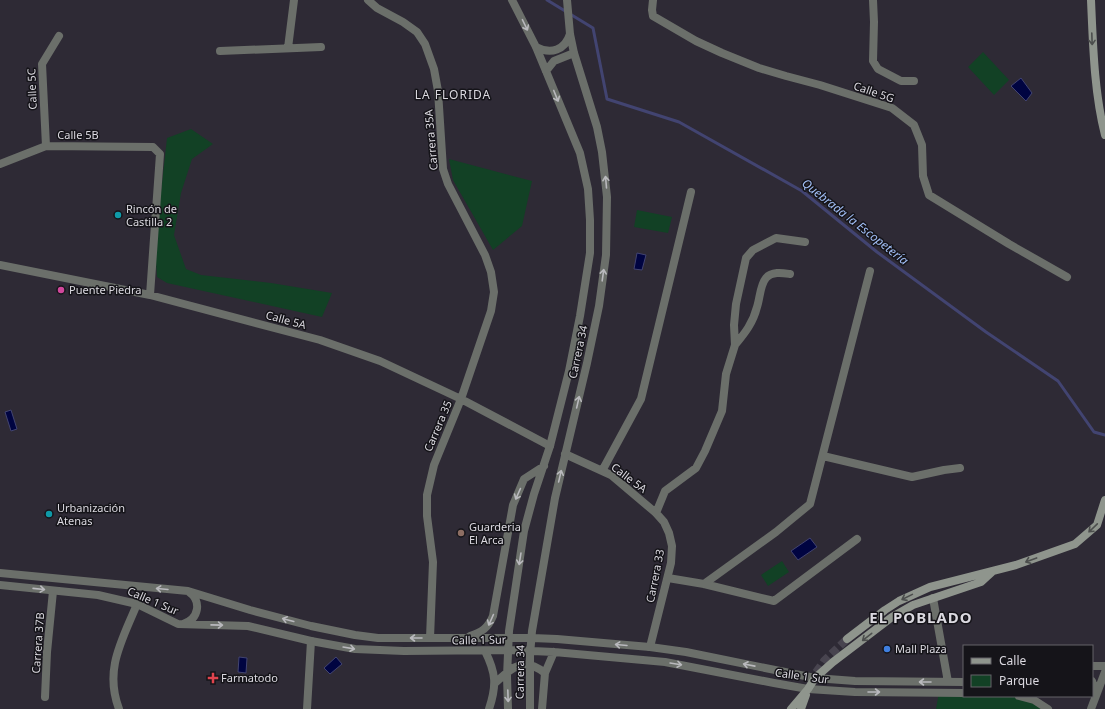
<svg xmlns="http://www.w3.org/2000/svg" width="1105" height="709" viewBox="0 0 1105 709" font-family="'Noto Sans',sans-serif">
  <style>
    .green { fill: #124125 }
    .water { fill: #000441; stroke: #424471 }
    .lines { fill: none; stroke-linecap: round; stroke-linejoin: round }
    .stream { stroke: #424471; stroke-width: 3 }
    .secondary-tunnel { stroke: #48444f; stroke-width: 8; stroke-dasharray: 8 4; stroke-linecap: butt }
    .minor { stroke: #6b6f6a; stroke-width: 8 }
    .tertiary { stroke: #6b6f6a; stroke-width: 8 }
    .secondary { stroke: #8f958d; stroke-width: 8 }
    .oneway { stroke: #b9b9bd }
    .oneway2 { stroke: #4c4e4d }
    .culture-dot { fill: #0f9aa8; stroke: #151419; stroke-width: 1.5 }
    .hotel-dot { fill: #d1479c; stroke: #151419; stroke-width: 1.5 }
    .education-dot { fill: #8d6e63; stroke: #151419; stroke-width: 1.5 }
    .shop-dot { fill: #3f7fe0; stroke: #151419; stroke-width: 1.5 }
    .health-dot { fill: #e0444e; stroke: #151419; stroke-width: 1.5 }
    .labels { text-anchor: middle; stroke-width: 3; stroke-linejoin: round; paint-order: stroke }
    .street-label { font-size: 11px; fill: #dbd9e0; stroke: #151419 }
    .poi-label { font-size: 11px; fill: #dbd9e0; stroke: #151419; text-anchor: start }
    .neighbourhood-label { font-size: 12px; letter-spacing: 1px; fill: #dbd9e0; stroke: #151419 }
    .water-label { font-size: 12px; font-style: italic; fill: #a2bff7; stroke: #151419 }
    .district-label { font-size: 15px; font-weight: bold; letter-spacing: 1px; fill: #dbd9e0; stroke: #151419 }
  </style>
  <rect width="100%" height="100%" fill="#2e2a35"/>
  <path class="green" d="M983,52L1009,80L994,95L968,67Z
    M191,129L213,144L192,159L181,193L174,235L186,269L201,275L271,283L332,293L322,317L167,283L157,277L155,247L167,138Z
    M449,159L532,181L522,226L493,250L453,180Z
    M637,210L672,217L668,233L634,227Z
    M782,561L789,572L768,586L761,575Z
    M939,692L964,696H1019L1043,709H936Z"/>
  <path class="water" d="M1021,78L1032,93L1026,101L1011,86Z
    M637,253L646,255L642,270L634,269Z
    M11,410L17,429L11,431L5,412Z
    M810,538L817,547L798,560L791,551Z
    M239,657L247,658L246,673L238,672Z
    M336,657L342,664L330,674L324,668Z"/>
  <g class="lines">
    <path class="stream" d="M547,0L593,28L607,99L679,122L802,191L877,252L986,332L1058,381L1094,432L1105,435"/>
    <path class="secondary-tunnel" d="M809,682L824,661L847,639"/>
    <path class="minor" d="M368,0L377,8L403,22L417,32L425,44L434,69L438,91L443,169L448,184L485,255L491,272L494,292L491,311L461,399L434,465L427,495V516L433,562L430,638
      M653,0L652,10L653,16L696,41L722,53L759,68L786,76L820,85L892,108L914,125L922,145L923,176L929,195L1009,244L1067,277
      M873,0L874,22L873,61L878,69L901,81H914
      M288,48L294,0
      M220,51L321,47
      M46,146L42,64L59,36
      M0,164L46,146L153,147L160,154L150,295
      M0,265L150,295L320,340L380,361L461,399L550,446
      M735,345C745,333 753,323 757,307C760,298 760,285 766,278C772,271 783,273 790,274
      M565,454L611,475L656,513L664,522L669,533L672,546L671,563L650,647
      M823,456L912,477L944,470L960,468
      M602,471L641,399L691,192
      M656,513L665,491L696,468L705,451L722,411L726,374L735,345L734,325L736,304L746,258L753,250L776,238L805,242
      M668,578L704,584L774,601L857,539
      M704,584L776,532L810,504L870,271
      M45,697L47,652L53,591
      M119,709C104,669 122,641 137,604
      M307,709L311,641"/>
    <path class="tertiary" d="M536,47C551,55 565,50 570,34
      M546,71L554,61L574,53
      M0,573L188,591L250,610L311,626L355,635L378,638H532L557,639L650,647L686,652L815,678L855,681L964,682
      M0,585L98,595L137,604L178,624L248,626L311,641L355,649L404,651L511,650L554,652L665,662L774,683L808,689L855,692L964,693
      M933,598L948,682
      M183,624C199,619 202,601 189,592
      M470,636C482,632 488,628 493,616L513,505L524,479L544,466
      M485,651C496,673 497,685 489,709
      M1092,666H1105
      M1092,681L1096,693
      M495,683C513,667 523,656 545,673
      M1019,696L1034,700L1048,709
      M508,709L507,676L509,631L524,531L534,494L550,446L569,371L580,316L590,253V220L588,189L580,153L536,47L512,0
      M530,709V655L532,631L555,498L587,363L599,306L606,255L607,197L602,152L597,127L574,53L570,34L567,0
      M542,709L545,673L554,652
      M1091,709L1105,672"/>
    <path class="secondary" d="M1091,0C1093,44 1094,92 1105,135
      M847,639L885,610L899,601L930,587L1016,565L1075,544L1097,525L1105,500
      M791,709L808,689L815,678L833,662L892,617L913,605L981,582L993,571
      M801,709L806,695"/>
  </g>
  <defs><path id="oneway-shaft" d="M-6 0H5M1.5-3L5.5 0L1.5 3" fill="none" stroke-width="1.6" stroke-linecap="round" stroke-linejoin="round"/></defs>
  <g class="oneway">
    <use href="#oneway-shaft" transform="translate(525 25) rotate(64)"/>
    <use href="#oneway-shaft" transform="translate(556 96) rotate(68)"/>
    <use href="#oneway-shaft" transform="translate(606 182) rotate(-95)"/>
    <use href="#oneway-shaft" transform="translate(603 275) rotate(-82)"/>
    <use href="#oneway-shaft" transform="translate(578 402) rotate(-77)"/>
    <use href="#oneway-shaft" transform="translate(560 476) rotate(-77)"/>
    <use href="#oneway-shaft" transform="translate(518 494) rotate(114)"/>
    <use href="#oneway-shaft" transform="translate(520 559) rotate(99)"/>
    <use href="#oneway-shaft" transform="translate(39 589) rotate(6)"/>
    <use href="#oneway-shaft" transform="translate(162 589) rotate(-175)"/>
    <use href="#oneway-shaft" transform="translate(288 620) rotate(-165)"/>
    <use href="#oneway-shaft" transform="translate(491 620) rotate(114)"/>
    <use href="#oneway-shaft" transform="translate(217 625) rotate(1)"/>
    <use href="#oneway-shaft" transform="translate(416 638) rotate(-180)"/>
    <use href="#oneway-shaft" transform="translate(621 645) rotate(-175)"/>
    <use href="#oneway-shaft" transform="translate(349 648) rotate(10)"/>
    <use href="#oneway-shaft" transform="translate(676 664) rotate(9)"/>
    <use href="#oneway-shaft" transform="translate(749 665) rotate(-169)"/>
    <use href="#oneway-shaft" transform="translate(925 682) rotate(-180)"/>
    <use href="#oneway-shaft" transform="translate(874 692)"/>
    <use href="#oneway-shaft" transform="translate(508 696) rotate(88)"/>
  </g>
  <g class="oneway2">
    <use href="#oneway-shaft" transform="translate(1092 39) rotate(88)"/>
    <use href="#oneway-shaft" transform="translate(1093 528) rotate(136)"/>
    <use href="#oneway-shaft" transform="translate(1031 560) rotate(160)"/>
    <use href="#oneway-shaft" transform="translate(907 597) rotate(154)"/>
    <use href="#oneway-shaft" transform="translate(867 637) rotate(142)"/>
  </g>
  <g class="culture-dot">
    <circle cx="118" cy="215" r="4"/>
    <circle cx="49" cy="514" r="4"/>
  </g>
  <circle class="hotel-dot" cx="61" cy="290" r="4"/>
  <circle class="education-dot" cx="461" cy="533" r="4"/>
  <circle class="shop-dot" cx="887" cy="649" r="4"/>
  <path class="health-dot" d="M211 672h4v4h4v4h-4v4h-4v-4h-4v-4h4z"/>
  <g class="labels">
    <g class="street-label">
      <text transform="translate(32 89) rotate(-92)" y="4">Calle 5C</text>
      <text transform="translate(874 92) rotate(19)" y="4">Calle 5G</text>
      <text x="78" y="139">Calle 5B</text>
      <text transform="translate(431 140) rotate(-95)" y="4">Carrera 35A</text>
      <text transform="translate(286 320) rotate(15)" y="4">Calle 5A</text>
      <text transform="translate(578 352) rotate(-78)" y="4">Carrera 34</text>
      <text transform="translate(438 426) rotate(-67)" y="4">Carrera 35</text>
      <text transform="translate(629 478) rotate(37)" y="4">Calle 5A</text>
      <text transform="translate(655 576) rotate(-79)" y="4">Carrera 33</text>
      <text transform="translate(153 601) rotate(23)" y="4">Calle 1 Sur</text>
      <text transform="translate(479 640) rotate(-1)" y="4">Calle 1 Sur</text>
      <text transform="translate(38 643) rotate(-86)" y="4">Carrera 37B</text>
      <text transform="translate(520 672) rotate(-89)" y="4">Carrera 34</text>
      <text transform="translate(802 676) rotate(8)" y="4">Calle 1 Sur</text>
    </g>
    <g class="poi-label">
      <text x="126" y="213">Rincón de<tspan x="126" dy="13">Castilla 2</tspan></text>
      <text x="69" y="294">Puente Piedra</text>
      <text x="57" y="512">Urbanización<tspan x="57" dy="13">Atenas</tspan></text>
      <text x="469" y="531">Guarderia<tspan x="469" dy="13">El Arca</tspan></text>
      <text x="895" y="653">Mall Plaza</text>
      <text x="221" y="682">Farmatodo</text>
    </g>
    <g class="neighbourhood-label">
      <text x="453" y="99">LA FLORIDA</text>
    </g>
    <g class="water-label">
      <text transform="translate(855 222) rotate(38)" y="4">Quebrada la Escopetería</text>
    </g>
    <g class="district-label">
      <text x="921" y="623">EL POBLADO</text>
    </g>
  </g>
  <rect x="963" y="645" width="130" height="52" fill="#151419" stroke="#646369"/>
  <rect x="971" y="658" width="20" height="6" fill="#8f958d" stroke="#646369"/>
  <text x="999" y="665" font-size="12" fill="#dbd9e0">Calle</text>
  <rect x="971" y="675" width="20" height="12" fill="#124125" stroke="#646369"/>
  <text x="999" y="685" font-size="12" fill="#dbd9e0">Parque</text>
</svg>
